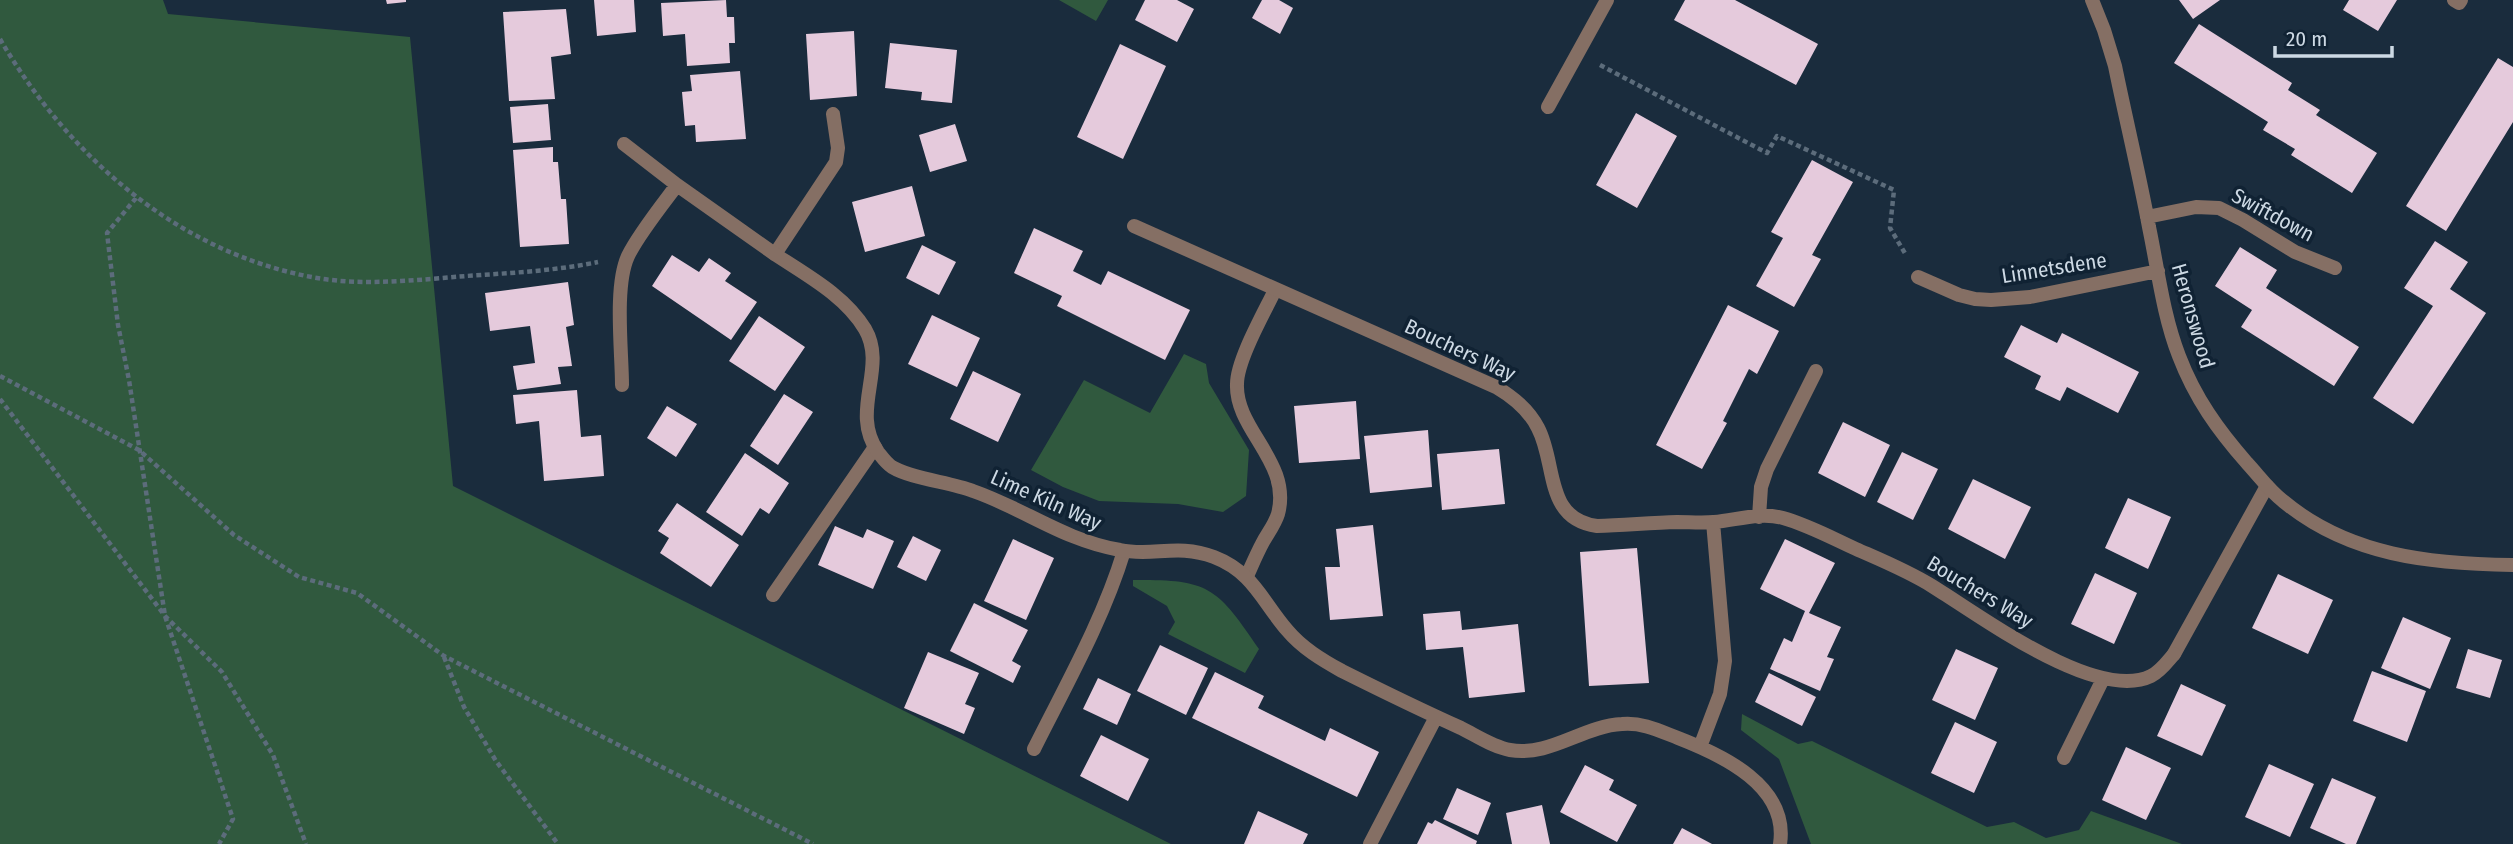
<svg xmlns="http://www.w3.org/2000/svg" width="2513" height="844" viewBox="0 0 2513 844" font-family="'Fira Sans Condensed',sans-serif">
  <style>
    .green { fill: #30593e }
    .building { fill: #e5cadc }
    .lines { fill: none; stroke-linecap: round; stroke-linejoin: round }
    .path { stroke: #5c6c7b; stroke-width: 4.5; stroke-dasharray: 5 3.5; stroke-linecap: butt }
    .lane { stroke: #856f64; stroke-width: 14 }
    .street { stroke: #856f64; stroke-width: 14 }
    .labels { text-anchor: middle; stroke-width: 7; stroke-linejoin: round; paint-order: stroke }
    .street-label { font-size: 21px; fill: #cdd9e4; stroke: #102233 }
  </style>
  <rect width="100%" height="100%" fill="#1a2c3d"/>
  <path class="green" d="M0,0H163L168,14L410,37L453,486L1171,844H0Z
    M1059,0H1108L1096,21Z
    M1184,354L1206,364L1209,383L1249,450L1246,496L1223,512L1178,504L1099,501L1063,487L1031,470L1084,380L1150,413Z
    M1133,580C1209,579 1217,587 1259,649L1245,673L1168,634L1175,622L1167,606L1133,586Z
    M1742,714L1798,744L1812,741L1987,827L2014,822L2046,838L2079,830L2091,811L2182,844H1811L1779,759L1741,730Z"/>
  <path class="building" d="M386,0H406V2L387,4Z
    M594,0H634L636,32L597,36Z
    M726,0L727,17H734L735,43H729L730,63L687,66L685,34L663,36L661,3Z
    M1145,0H1177L1194,9L1177,42L1135,20Z
    M1262,0H1279L1293,8L1280,34L1252,18Z
    M1685,0H1735L1818,44L1796,85L1674,20Z
    M2179,0H2220L2193,19Z
    M2349,0H2397L2378,31L2343,10Z
    M566,9L571,54L551,57L555,99L509,101L503,12Z
    M2199,24L2292,83L2288,90L2320,110L2316,115L2377,153L2352,193L2291,155L2295,149L2263,130L2268,122L2174,63Z
    M854,31L857,96L810,100L806,34Z
    M890,43L957,50L952,103L921,100L922,92L885,88Z
    M1120,44L1166,66L1123,159L1077,137Z
    M2498,58L2513,67V122L2446,231L2406,206Z
    M740,71L746,139L696,142L695,125L685,126L682,92L692,91L690,75Z
    M548,104L551,140L513,143L510,107Z
    M1636,113L1677,136L1637,208L1596,185Z
    M955,124L967,161L930,172L919,135Z
    M553,147V162H558L561,199H566L569,244L520,247L513,150Z
    M1812,160L1853,182L1812,255L1821,259L1794,307L1756,286L1783,238L1771,232Z
    M912,186L925,236L865,252L852,202Z
    M1034,228L1083,251L1073,271L1101,285L1108,271L1190,310L1165,360L1057,306L1062,296L1014,273Z
    M2435,241L2468,262L2450,289L2486,313L2413,424L2373,398L2433,306L2404,288Z
    M922,245L956,262L939,295L906,278Z
    M2240,247L2277,270L2266,288L2359,347L2334,386L2241,327L2252,310L2215,286Z
    M672,255L699,272L709,258L731,273L725,281L757,302L731,340L652,286Z
    M568,282L574,325L566,327L572,366L558,367L561,384L517,390L513,366L535,363L530,326L490,331L485,293Z
    M1728,305L1779,331L1757,374L1749,369L1723,421L1727,423L1702,469L1656,445Z
    M932,315L980,338L957,387L908,364Z
    M759,316L805,347L775,391L729,361Z
    M2021,325L2057,343L2062,333L2139,372L2118,413L2067,387L2060,401L2035,389L2041,376L2004,357Z
    M973,371L1021,394L998,442L950,419Z
    M577,390L581,437L601,435L604,476L544,481L539,421L516,424L513,395Z
    M784,394L813,412L778,465L750,446Z
    M1356,401L1360,459L1299,463L1294,406Z
    M667,406L697,424L676,457L647,438Z
    M1843,422L1890,445L1865,497L1818,473Z
    M1428,430L1432,487L1370,493L1364,436Z
    M1499,449L1505,504L1442,510L1437,454Z
    M1902,452L1938,469L1913,520L1877,502Z
    M745,453L789,483L769,514L760,508L742,536L706,512Z
    M1973,479L2031,507L2005,559L1948,529Z
    M2128,498L2171,517L2148,569L2105,548Z
    M677,503L739,545L711,587L660,553L669,538L658,531Z
    M1373,525L1383,616L1330,620L1325,567H1340L1336,529Z
    M835,526L863,538L867,529L894,541L873,589L818,565Z
    M913,536L941,550L926,581L897,567Z
    M1013,539L1054,558L1026,620L984,601Z
    M1785,539L1835,563L1809,613L1841,627L1827,657L1834,659L1820,691L1770,669L1784,638L1792,642L1805,611L1760,589Z
    M1637,548L1649,683L1589,686L1580,552Z
    M2095,573L2137,593L2114,644L2071,624Z
    M2278,574L2333,600L2308,654L2252,628Z
    M974,603L1028,630L1012,661L1021,666L1013,683L950,651Z
    M1460,611L1462,630L1518,624L1525,692L1469,698L1463,647L1426,650L1423,614Z
    M2403,617L2451,638L2430,689L2381,668Z
    M1160,645L1208,668L1186,715L1137,691Z
    M1956,649L1998,668L1975,720L1932,700Z
    M2468,649L2502,660L2490,698L2456,688Z
    M928,652L979,673L965,704L975,708L964,734L904,708Z
    M2372,671L2426,691L2407,742L2353,721Z
    M1215,672L1264,696L1258,708L1325,741L1330,728L1379,752L1357,797L1192,718Z
    M1769,673L1816,697L1802,726L1755,702Z
    M1098,678L1131,694L1117,725L1083,709Z
    M2181,684L2226,705L2202,756L2157,736Z
    M1955,722L1997,742L1974,793L1931,773Z
    M1101,735L1149,759L1128,801L1080,776Z
    M2126,747L2171,768L2146,820L2102,800Z
    M2269,764L2314,784L2290,837L2245,817Z
    M1585,765L1614,780L1609,790L1637,805L1617,842L1560,812Z
    M2332,778L2376,797L2356,844H2346L2310,828Z
    M1457,788L1491,803L1478,835L1443,819Z
    M1542,805L1550,844H1512L1506,813Z
    M1258,811L1308,834L1303,844H1244Z
    M1435,820L1477,841L1476,844H1417L1428,822L1432,824Z
    M1682,828L1712,844H1673Z"/>
  <g class="lines">
    <path class="path" d="M0,39C69,157 179,254 317,278C363,286 419,280 466,276C510,273 554,271 598,262
      M1600,65L1767,153L1777,136L1894,190L1890,228L1906,255
      M136,198L107,233L118,325L129,380L165,616L233,819L219,844
      M0,376L139,450L234,535L299,577L357,593L444,656L813,844
      M0,399L165,616L222,672L273,755L306,844
      M444,657L464,707L496,761L558,844"/>
    <path class="lane" d="M775,254L836,162L838,148L833,114
      M1247,576C1252,565 1257,553 1263,542C1268,533 1275,524 1278,514C1292,462 1235,430 1237,384C1237,360 1264,313 1275,290
      M773,595L875,447
      M2174,654L2267,486
      M1034,749C1066,685 1103,620 1124,551"/>
    <path class="street" d="M2092,0L2104,30L2115,66C2126,120 2139,173 2149,227C2158,270 2163,315 2179,356C2195,398 2218,430 2247,463C2259,476 2269,490 2283,501C2349,556 2431,564 2513,565
      M2454,0L2459,3L2461,0
      M1548,107L1607,0
      M624,144L677,185
      M2147,217L2196,207L2219,208L2243,220L2295,252L2335,268
      M1134,226L1496,387C1513,397 1529,410 1538,428C1557,464 1544,519 1597,526C1624,525 1650,523 1677,522C1689,522 1702,523 1714,522C1737,520 1760,512 1783,518C1808,525 1832,538 1856,549C1881,560 1908,571 1932,586C1978,614 2096,703 2151,676C2161,671 2167,662 2174,654
      M1918,277L1959,295L1975,299L1991,300L2030,297L2158,271
      M622,385C622,352 614,286 628,256C638,235 662,205 677,185C710,208 743,232 776,255C808,276 845,296 865,329C888,368 849,411 878,452C882,457 886,463 892,467C912,479 950,482 973,491C1025,509 1063,540 1120,550C1153,557 1177,543 1214,557C1253,572 1262,601 1287,630C1302,648 1322,660 1342,671C1382,691 1421,710 1461,728C1477,736 1493,747 1510,750C1550,757 1583,726 1622,724C1642,722 1660,731 1678,738C1722,755 1789,786 1780,844
      M1759,517L1761,487L1767,469L1816,371
      M1700,747L1720,694L1725,661L1713,522
      M2064,758L2103,679
      M1370,844L1436,717"/>
  </g>
  <g class="labels">
    <g class="street-label">
      <text transform="translate(2273 215) rotate(28)" y="7">Swiftdown</text>
      <text transform="translate(2054 268) rotate(-9)" y="7">Linnetsdene</text>
      <text transform="translate(2193 316) rotate(74)" y="7">Heronswood</text>
      <text transform="translate(1460 350) rotate(25)" y="7">Bouchers Way</text>
      <text transform="translate(1046 500) rotate(24)" y="7">Lime Kiln Way</text>
      <text transform="translate(1980 592) rotate(31)" y="7">Bouchers Way</text>
    </g>
  </g>
  <path d="M2275 46v10h117v-10" fill="none" stroke="#cdd9e4" stroke-width="3.5"/>
  <text x="2286" y="46" font-size="21" fill="#cdd9e4" stroke="#102233" stroke-width="5" paint-order="stroke">20 m</text>
</svg>
